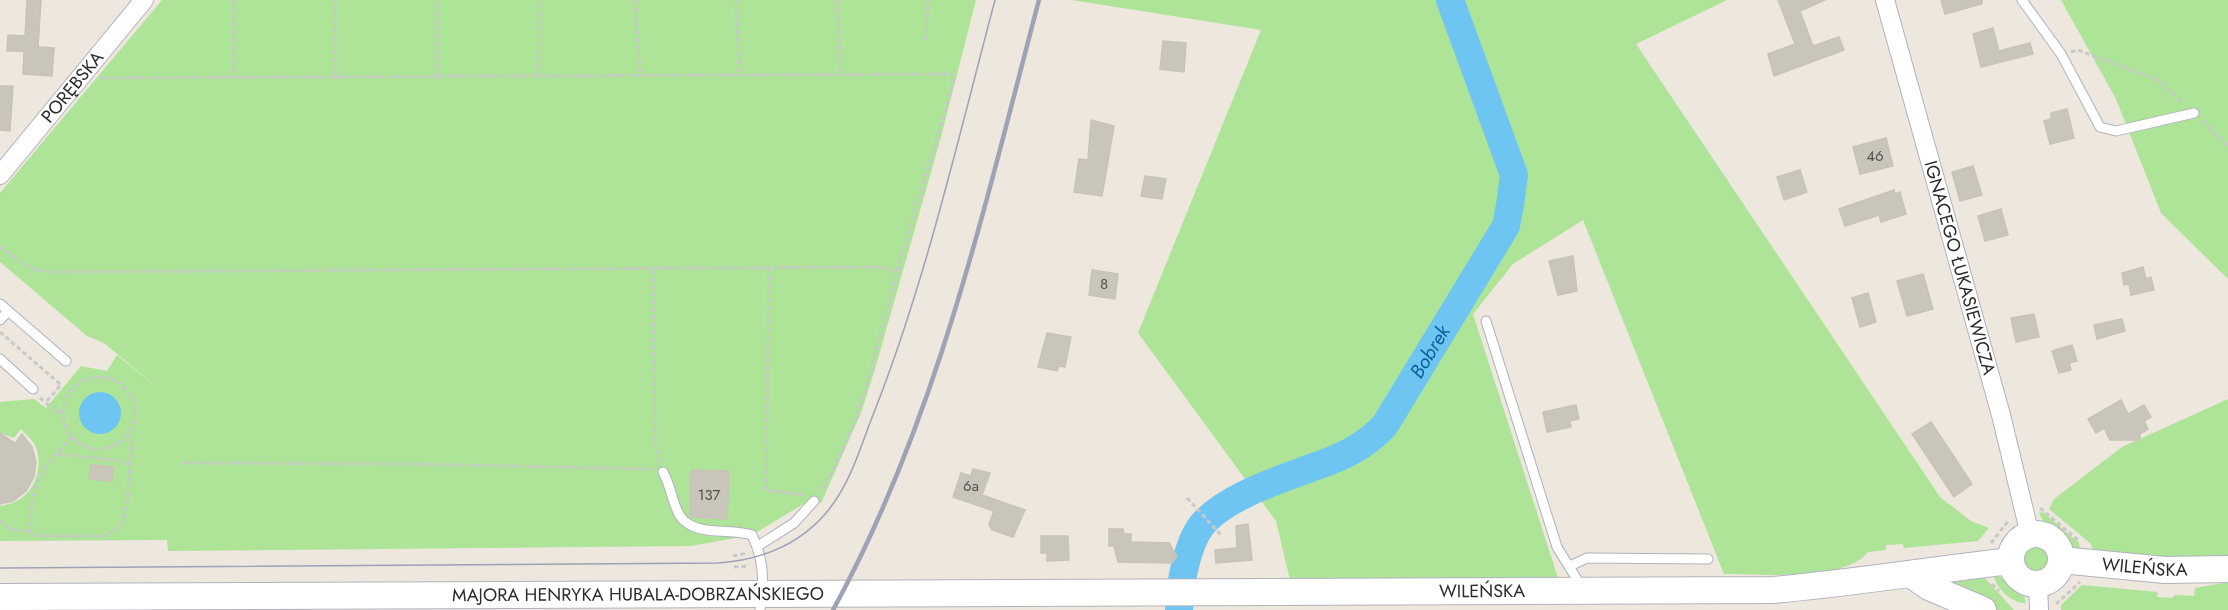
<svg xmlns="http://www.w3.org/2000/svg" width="2228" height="610" viewBox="0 0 2228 610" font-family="Jost,sans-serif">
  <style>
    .green { fill: #ade498 }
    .water { fill: #6ec5f1 }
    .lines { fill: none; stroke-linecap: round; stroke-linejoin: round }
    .river { stroke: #6ec5f1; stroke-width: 28 }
    .building { fill: #c9c5bb; stroke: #c9c3b6; stroke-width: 1.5 }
    .lane-casing { stroke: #b1b2bf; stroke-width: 11 }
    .street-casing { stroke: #b1b2bf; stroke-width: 20 }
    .secondary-casing { stroke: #b1b2bf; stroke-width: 28 }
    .path { stroke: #c8c8c8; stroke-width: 3; stroke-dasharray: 4.5 3; stroke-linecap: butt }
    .lane { stroke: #fff; stroke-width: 9 }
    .street { stroke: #fff; stroke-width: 18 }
    .secondary { stroke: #fff; stroke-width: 26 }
    .tram { stroke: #9fa1b6; stroke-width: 1.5 }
    .rail { stroke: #9fa1b6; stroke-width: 4.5 }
    .labels { text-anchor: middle; stroke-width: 4.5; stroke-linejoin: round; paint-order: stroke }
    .number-label { font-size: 15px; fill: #52524f }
    .street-label { font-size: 18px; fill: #2b2b2b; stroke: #fff }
    .water-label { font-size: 20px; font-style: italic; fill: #0b629f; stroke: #fff }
  </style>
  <rect width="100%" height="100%" fill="#ede7dd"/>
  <path class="green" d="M162,0H976L941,137L875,369L861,413L821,503L810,500L752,535L691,546L168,551L167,540L0,541V506C29,503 45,476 36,447C34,441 26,435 21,429L14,438L0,433V402L34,399L46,408L81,366L107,371L117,355L165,394L104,343L87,336L0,262V193Z
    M1072,0H1727L1636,44L1940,497L1971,521L1989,528L1978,541L1904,548L1903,544L1886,545V550L1868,552C1845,582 1760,574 1724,574L1583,220L1513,264L1473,314L1558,578L1290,580L1276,521L1138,333L1261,30Z
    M2061,0H2228V279L2161,213L2116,99Z
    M2228,399V556L2160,558L2093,549L2090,543L2049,509L2054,499L2122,447Z
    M2043,512L2079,543L2080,550C2067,547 2043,525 2039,513Z
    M2023 559a13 13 0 1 1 26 0a13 13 0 1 1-26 0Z
    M1994,576C2010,577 2022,587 2026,603C2013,604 1996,589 1994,576Z
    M1984,577L2014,610H1997L1931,579Z
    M2228,582V610H2061V605L2082,585L2158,592L2157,597L2172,598L2175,595L2194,596L2195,588Z"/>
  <path class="water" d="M79 413a21 21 0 1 1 42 0a21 21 0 1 1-42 0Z"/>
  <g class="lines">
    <path class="river" id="s1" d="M1179,610C1180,585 1186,547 1201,526C1223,498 1278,480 1311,468C1340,458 1364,448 1385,425L1506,226L1510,205L1514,175L1450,0"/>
  </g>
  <path class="building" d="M27,0H41L38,47L54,48L52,76L23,74L24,51H7L8,35L25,36Z
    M1778,0H1825L1800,11L1813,46L1839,37L1844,50L1774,76L1768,54L1795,44Z
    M1941,0H1982V4L1945,14Z
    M1993,28L1999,51L2030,43L2033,54L1981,67L1973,34Z
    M1163,41L1186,43L1184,72L1160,69Z
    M0,86H13L10,131L0,130Z
    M2067,109L2074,138L2050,144L2044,121L2051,119V113Z
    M1091,120L1114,126L1102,196L1074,192L1079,159L1088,160Z
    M1886,138L1893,166L1860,174L1853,147Z
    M1973,166L1982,195L1960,201L1952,172Z
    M1800,170L1807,192L1784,200L1777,177Z
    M1145,176L1166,179L1162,199L1141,196Z
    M1894,190L1895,194L1900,192L1906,214L1881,222L1879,215L1845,226L1839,209Z
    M2001,209L2008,235L1985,241L1978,216Z
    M1573,256L1577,291L1558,295L1549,261Z
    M2143,267L2146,279L2151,277L2154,290L2131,295L2129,284L2124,285L2122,273Z
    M1092,270L1118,274L1115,299L1089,295Z
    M1923,274L1933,309L1907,316L1897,281Z
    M1868,293L1876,322L1860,327L1852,298Z
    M2034,314L2039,337L2016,342L2011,318Z
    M2122,319L2125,331L2097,339L2094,325Z
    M1047,333L1071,337L1065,367L1059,366L1057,371L1038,367Z
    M2072,345L2077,361L2069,363L2071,370L2059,373L2052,351Z
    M2121,400L2128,414L2144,405L2151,417L2144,421L2148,429L2140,434V440H2110L2104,428L2096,433L2088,419Z
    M1576,405L1579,419L1570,421L1571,427L1547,432L1543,412Z
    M1931,422L1972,484L1954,497L1912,434Z
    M0,433L15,443L22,434L32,447L36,462L34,477L26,491L13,501L0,504Z
    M91,465L114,467L112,481L89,479Z
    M973,469L990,473L982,495L1025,510L1013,537L992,530L989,524L994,511L953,497L961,473L971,476Z
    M691,470L729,471L727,519L690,517Z
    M1248,524L1252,560L1216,563L1215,550L1237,548L1236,526Z
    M1109,529H1123L1124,534H1131V542L1169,543L1177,557L1172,563L1118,562L1114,546H1109Z
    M1041,536H1068L1069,560L1047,561V553H1041Z"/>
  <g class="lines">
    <defs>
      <path id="lane" d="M2022,0L2061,54L2100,127L2116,131L2194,113
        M0,304L66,361
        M0,320L8,311
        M1486,321L1557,547L1578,581V590
        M0,359L33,389
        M663,472C671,486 672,503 680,516C694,537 731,528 752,535C764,559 765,583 760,610
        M758,546L794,523L814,501
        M1570,566L1587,558L1708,559"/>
      <g id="street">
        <path id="s2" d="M1885,0L2001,415L2030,535"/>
        <path id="s3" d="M0,175L144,0"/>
        <path d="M2038,584L2039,610"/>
      </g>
      <g id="secondary">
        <circle cx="2036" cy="559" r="25"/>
        <path id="s4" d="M2061,560L2165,570L2228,569"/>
        <path d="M1910,574L1929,587L1983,610"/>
        <path id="s5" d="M0,597L1773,590C1853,583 1931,570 2011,561"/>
      </g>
    </defs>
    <use href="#lane" class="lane-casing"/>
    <use href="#street" class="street-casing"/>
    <use href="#secondary" class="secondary-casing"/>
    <path class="path" d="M234,0V77
      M635,0L640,75
      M736,0L740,75
      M837,0L841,74
      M926,40L928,0
      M2071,52L2078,50L2158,80L2184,104
      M437,76V0
      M538,76L539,0
      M335,77V0
      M102,78L951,74L954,79C936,144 915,207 897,272C876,346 862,426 820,492
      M2202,121L2228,147
      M0,247L30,268L47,272L878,267L897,271
      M769,268L766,490L803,495
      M653,270L655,445L659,462
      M0,332L61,385L45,403
      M63 413a36 36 0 1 1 72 0a36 36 0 1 1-72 0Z
      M40,398L57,412L63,413
      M72,437C42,466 28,489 31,532L38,536H105L120,527L127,505L132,440L128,435
      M58,454L130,462
      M182,463L409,464L653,469
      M1187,498L1221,535
      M2040,508L2078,540
      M0,521L10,529L30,532
      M1991,543L2009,520
      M733,556L748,553
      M734,567L749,566
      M1992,584L1999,591
      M2056,604L2080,582"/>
    <use href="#lane" class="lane"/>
    <use href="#street" class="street"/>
    <use href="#secondary" class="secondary"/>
    <path class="tram" d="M0,568L718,563C759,560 798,546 826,513C850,485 860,448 873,415C926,281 958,139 995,0"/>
    <path class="rail" d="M833,610C937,420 984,208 1039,0"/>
  </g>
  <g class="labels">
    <g class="number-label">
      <text x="1875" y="161">46</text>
      <text x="1104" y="289">8</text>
      <text x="971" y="491">6a</text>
      <text x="709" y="500">137</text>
    </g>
    <g class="street-label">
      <text dy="6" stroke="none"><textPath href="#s3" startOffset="114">PORĘBSKA</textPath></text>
      <text dy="6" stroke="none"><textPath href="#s2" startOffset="278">IGNACEGO ŁUKASIEWICZA</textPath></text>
      <text dy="6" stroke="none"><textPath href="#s4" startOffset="84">WILEŃSKA</textPath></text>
      <text dy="6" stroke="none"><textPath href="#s5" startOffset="1482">WILEŃSKA</textPath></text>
      <text dy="6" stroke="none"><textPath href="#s5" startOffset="638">MAJORA HENRYKA HUBALA-DOBRZAŃSKIEGO</textPath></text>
    </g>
    <g class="water-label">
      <text dy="7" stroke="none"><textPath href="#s1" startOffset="386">Bobrek</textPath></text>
    </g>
  </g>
</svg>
